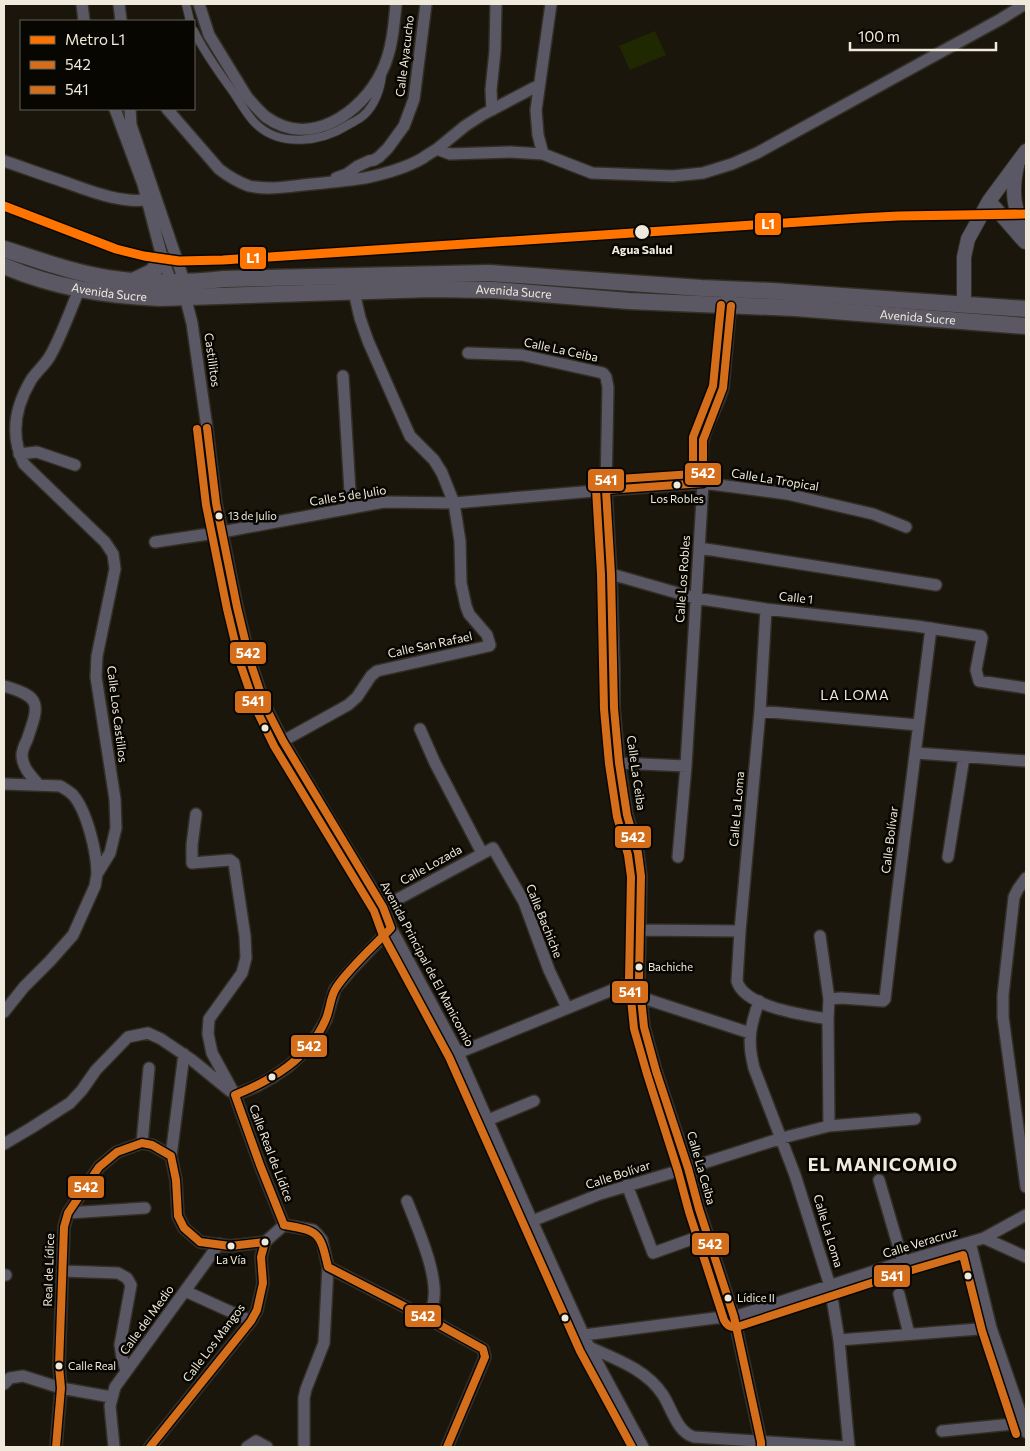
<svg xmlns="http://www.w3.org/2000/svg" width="1030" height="1451" viewBox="0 0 1030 1451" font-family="Commissioner,sans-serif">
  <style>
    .green { fill: #202801 }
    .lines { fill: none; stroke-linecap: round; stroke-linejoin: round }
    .pedestrian-casing { stroke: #332f26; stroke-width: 10 }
    .minor-casing { stroke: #332f26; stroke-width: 14 }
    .tertiary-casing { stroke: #332f26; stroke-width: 16 }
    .primary-casing { stroke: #332f26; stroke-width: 19 }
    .pedestrian { stroke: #5b5865; stroke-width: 8 }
    .minor { stroke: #5b5865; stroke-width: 11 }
    .tertiary { stroke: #5b5865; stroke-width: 14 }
    .primary { stroke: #5c5863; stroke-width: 16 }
    .bus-1-casing { stroke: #080601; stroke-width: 11 }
    .bus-2-casing { stroke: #080601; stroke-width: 11 }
    .bus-1 { stroke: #d46e1a; stroke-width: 8 }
    .bus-2 { stroke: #d46e1a; stroke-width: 8 }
    .metro-1-casing { stroke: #080601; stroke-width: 12 }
    .metro-1 { stroke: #ff7400; stroke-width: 9 }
    .stop-dot { fill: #efeadc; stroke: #080601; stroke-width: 2 }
    .labels { text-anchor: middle; stroke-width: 5; stroke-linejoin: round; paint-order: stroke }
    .bus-label { font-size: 11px; fill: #efeadc; stroke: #080601; text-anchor: start }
    .street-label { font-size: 12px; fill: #efeadc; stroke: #080601 }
    .stop-label { font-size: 12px; font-weight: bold; fill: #efeadc; stroke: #080601 }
    .neighbourhood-label { font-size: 14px; letter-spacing: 1px; fill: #efeadc; stroke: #080601 }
    .district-label { font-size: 18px; font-weight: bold; letter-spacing: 1px; fill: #efeadc; stroke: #080601 }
    .line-badge { stroke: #080601; stroke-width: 2 }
    .badge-label { font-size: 14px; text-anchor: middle; font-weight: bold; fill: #fff }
  </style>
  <rect width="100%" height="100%" fill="#1b160b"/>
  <path class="green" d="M655,31L666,55L630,70L619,46Z"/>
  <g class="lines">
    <defs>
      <path id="pedestrian" d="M186,4L190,21
        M194,31C204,52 218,71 231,89C239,100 246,114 255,123C280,148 321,142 348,125C353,122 360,119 364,115C375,105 381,88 382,74"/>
      <path id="minor" d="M82,4L84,21
        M119,4L121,21
        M199,4L209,35L247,97C253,104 259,111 266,117C310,149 362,113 382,71C392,51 394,26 396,4
        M115,109L143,184L161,253L170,279L176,286
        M130,109L131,125L182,275L186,283L185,296L192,323L207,428L216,503L237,607L250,661L265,706L283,741L331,822L383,907L391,928L458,1053L532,1221L589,1347L643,1447
        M167,109L219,169C228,176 238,182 249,186C267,190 286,187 303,185C324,183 344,181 365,178C384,174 406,168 423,158C427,155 432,152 437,149L450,154L510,152L543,154L592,173L673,176L703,173L732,164L757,153L1001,19L1025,4
        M492,110L491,90L495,51L496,4
        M437,149L465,126L482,115L539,85
        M543,154L538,135L536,110L551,4
        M4,161C22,167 40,174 59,180C85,189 126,207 153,198
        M336,178L347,174L358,166L369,161L374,160L379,157L388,148L404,126L414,99L426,4
        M468,353L522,355L603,373L606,377L608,387L606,490L611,574L614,668V708L619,763L627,815L638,853L641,876L639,979L644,1027L656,1071L688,1168L699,1209L734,1317L761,1442V1447
        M343,376L351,508
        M19,454L37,452L75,465
        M155,542L222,532L384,502L454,503L606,490L703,483L787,494L873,514L906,527
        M699,548L936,585
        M611,574L695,598L766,609L916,626L981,636L982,638L976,670L979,681L1026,688
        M766,609L760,711L740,931L737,981C744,1007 804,1015 828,1019
        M4,686C43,697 39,705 27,740C25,744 22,750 22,755C22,767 31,776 39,785
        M760,711L918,725
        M420,729L435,763L482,853
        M283,741L348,705L357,697L371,676L377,671L489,646L490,645L487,635L469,614L466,606L461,583L460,541L454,503L442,473L434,460L410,436L368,341L360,318L354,292
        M916,753L1026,761
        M619,763L686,766
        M4,784L60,786C65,789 69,791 73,795C87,811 97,853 97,874
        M196,814L192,845V863L230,860L234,863L245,936L246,958L242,973L209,1019L208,1034L212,1053L235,1095L260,1165L284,1225
        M678,857L686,766L703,483C703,470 701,452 703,440C707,422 718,406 723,388L731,299
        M948,857L964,757
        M1026,878L1018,889L1014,897L1003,995V1017L1026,1187
        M383,907L493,848L524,902L549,970L567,1008
        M641,930L740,931
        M820,936L829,999L828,1019L829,1126
        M640,997L750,1033
        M829,999L841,998L883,1001L885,999L897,897L931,628
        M759,1001C750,1027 747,1041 754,1068L795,1175L830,1286L839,1340L849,1447
        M4,1012L24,987L50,961L73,935L95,886L97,874L110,853L116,828L115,799L96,677L97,656L115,569L113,554L105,542L24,464C10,436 15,407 31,380C36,372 45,365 50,356C61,337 70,311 79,290
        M458,1053L639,979
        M235,1095L257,1086L273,1077L289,1066L304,1052L317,1035L326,1020L335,989L351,970L391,928
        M488,1120L534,1101
        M142,1143L149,1068
        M4,1144L31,1128L70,1103L82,1090L96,1070L128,1037L148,1033L161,1039L192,1060L230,1091
        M171,1156L184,1054
        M879,1180L903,1262
        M627,1185L653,1253L706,1234
        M407,1201C417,1227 440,1277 433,1304C432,1308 429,1314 427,1318
        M68,1213L145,1208
        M532,1221L600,1194L688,1168L782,1138L829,1126L915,1119
        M284,1225L307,1229L313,1230L318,1235L322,1240L328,1267L324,1343L306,1389L304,1398V1447
        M984,1238L1026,1257
        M265,1242L284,1225
        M970,1242L991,1328L1024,1423L1026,1432
        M328,1267L427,1318L483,1349L485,1357L447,1447
        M62,1271L118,1273L127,1278L131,1285L120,1345L122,1358L126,1371
        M4,1275H6
        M185,1291L251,1321
        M899,1294L909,1334
        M584,1335L715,1318L734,1317L899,1263L984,1238L1026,1215
        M839,1340L991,1328
        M589,1347C616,1359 647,1370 663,1395C672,1409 677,1432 694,1437L846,1447
        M4,1384L10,1378L23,1376L61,1388L111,1397
        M942,1431L1024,1423
        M56,1447L61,1388L59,1366L64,1227L68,1213L99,1167L117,1152L142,1143L152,1145L171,1156L176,1180L178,1216L184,1228L200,1242L230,1246L265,1242
        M114,1447L110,1406L115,1387L219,1244
        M150,1447L251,1321L257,1310L263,1283L261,1257L265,1242
        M247,1447L256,1441L267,1447"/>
      <path id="tertiary" d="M1017,166C1011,193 1014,210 1026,235
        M989,201L1025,242
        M964,304V257L968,239L989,201L1026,151"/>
      <g id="primary">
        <path d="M4,249C39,260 76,274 114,279C151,284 188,283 224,279L490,273L701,288L772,291L1026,309"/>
        <path id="s1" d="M4,266C56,288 103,295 160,298L430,289L494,290L629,301L795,308L1026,326"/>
        <path d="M135,280L152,272L163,259"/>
      </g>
    </defs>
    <use href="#pedestrian" class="pedestrian-casing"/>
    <use href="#minor" class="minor-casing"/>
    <use href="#tertiary" class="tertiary-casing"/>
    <use href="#primary" class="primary-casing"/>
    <use href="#pedestrian" class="pedestrian"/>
    <use href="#minor" class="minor"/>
    <use href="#tertiary" class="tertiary"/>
    <use href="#primary" class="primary"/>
    <defs>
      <path id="bus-1" d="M731,306L723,388L703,440V483L606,490L611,574L614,708L619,763L627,815L638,853L641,876L639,979L644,1027L656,1071L688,1168L699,1209L734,1317L761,1442V1447
        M207,428L216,503L237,607L250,661L265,706L283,741L383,907L391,928C374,946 349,968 336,988C330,997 330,1011 325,1021C308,1059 272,1080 235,1095L260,1165L284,1225
        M284,1225C319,1231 320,1232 328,1267L427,1318L483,1349L485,1357L447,1447
        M56,1447L61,1388L59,1366L64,1227L68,1213L99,1167L117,1152L142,1143L152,1145L171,1156L176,1180L178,1216L184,1228L200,1242L230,1246L265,1242
        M150,1447L251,1321L257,1310L263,1283L261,1257L265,1242"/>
      <path id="bus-2" d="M721,305L713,386L693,437V474L604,480L598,483L596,489L601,574L604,709L609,764L617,817L628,855L631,877L629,979L634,1029L647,1074L678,1171L689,1212L724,1320C727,1326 731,1328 737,1327L902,1273L963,1255L982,1331L1016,1434
        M197,429L206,505L227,609L240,663L256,709L274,746L374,911L382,933L449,1057L580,1351L632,1447"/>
    </defs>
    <use href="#bus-1" class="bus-1-casing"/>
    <use href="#bus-2" class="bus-2-casing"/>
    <use href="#bus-1" class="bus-1"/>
    <use href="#bus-2" class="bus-2"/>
    <defs>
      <path id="metro-1" d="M4,206L116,249L144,256L179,261L223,260L860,218L898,216L1026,214"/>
    </defs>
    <use href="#metro-1" class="metro-1-casing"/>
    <use href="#metro-1" class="metro-1"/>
  </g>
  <g class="stop-dot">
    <circle cx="642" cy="232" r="8"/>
    <circle cx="677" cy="485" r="4.5"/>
    <circle cx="219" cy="516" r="4.5"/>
    <circle cx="265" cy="728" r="4.5"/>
    <circle cx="639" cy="967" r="4.5"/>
    <circle cx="272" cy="1077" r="4.5"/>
    <circle cx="265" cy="1242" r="4.5"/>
    <circle cx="231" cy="1246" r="4.5"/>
    <circle cx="968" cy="1276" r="4.5"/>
    <circle cx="728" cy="1298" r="4.5"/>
    <circle cx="565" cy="1318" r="4.5"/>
    <circle cx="59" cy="1366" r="4.5"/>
  </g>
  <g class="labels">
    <g class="bus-label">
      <text x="677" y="503" text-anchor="middle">Los Robles</text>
      <text x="228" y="520">13 de Julio</text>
      <text x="648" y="971">Bachiche</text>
      <text x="231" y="1264" text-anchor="middle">La Vía</text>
      <text x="737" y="1302">Lídice II</text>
      <text x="68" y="1370">Calle Real</text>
    </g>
    <g class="street-label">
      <text transform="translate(405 56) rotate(-83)" y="4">Calle Ayacucho</text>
      <text dy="4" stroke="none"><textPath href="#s1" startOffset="109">Avenida Sucre</textPath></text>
      <text dy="4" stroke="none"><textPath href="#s1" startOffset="514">Avenida Sucre</textPath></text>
      <text dy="4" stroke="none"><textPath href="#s1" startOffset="919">Avenida Sucre</textPath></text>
      <text transform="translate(561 350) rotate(12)" y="4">Calle La Ceiba</text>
      <text transform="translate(212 360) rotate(82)" y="4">Castillitos</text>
      <text transform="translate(775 480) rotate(9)" y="4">Calle La Tropical</text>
      <text transform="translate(348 496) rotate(-9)" y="4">Calle 5 de Julio</text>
      <text transform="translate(683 579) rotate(-86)" y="4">Calle Los Robles</text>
      <text transform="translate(796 598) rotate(6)" y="4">Calle 1</text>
      <text transform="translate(430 645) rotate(-12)" y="4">Calle San Rafael</text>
      <text transform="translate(117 714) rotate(83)" y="4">Calle Los Castillos</text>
      <text transform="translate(636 773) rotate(82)" y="4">Calle La Ceiba</text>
      <text transform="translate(737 809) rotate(-85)" y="4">Calle La Loma</text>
      <text transform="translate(890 840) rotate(-83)" y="4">Calle Bolívar</text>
      <text transform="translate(431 865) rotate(-29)" y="4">Calle Lozada</text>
      <text transform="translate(544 921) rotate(68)" y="4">Calle Bachiche</text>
      <text transform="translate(427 964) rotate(62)" y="4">Avenida Principal de El Manicomio</text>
      <text transform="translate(271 1153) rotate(69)" y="4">Calle Real de Lídice</text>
      <text transform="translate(701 1168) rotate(74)" y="4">Calle La Ceiba</text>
      <text transform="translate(618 1175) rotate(-18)" y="4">Calle Bolívar</text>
      <text transform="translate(828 1231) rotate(73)" y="4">Calle La Loma</text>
      <text transform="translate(920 1243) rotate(-17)" y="4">Calle Veracruz</text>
      <text transform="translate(49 1270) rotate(-88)" y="4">Real de Lídice</text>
      <text transform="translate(147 1320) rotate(-54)" y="4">Calle del Medio</text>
      <text transform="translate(214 1343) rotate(-53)" y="4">Calle Los Mangos</text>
    </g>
    <g class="stop-label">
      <text x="642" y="254">Agua Salud</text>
    </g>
    <g class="neighbourhood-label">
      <text x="855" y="700">LA LOMA</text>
    </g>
    <g class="district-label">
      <text x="883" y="1171">EL MANICOMIO</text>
    </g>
  </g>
  <g class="line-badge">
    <rect x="754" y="212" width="28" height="24" rx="5" fill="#ff7400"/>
    <rect x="239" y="246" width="28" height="24" rx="5" fill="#ff7400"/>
    <rect x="684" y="462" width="38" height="24" rx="5" fill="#d46e1a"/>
    <rect x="587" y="468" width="38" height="24" rx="5" fill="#d46e1a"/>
    <rect x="229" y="641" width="38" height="24" rx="5" fill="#d46e1a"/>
    <rect x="234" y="690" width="38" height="24" rx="5" fill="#d46e1a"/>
    <rect x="614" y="825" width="38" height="24" rx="5" fill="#d46e1a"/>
    <rect x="611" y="980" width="38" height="24" rx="5" fill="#d46e1a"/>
    <rect x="290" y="1034" width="38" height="24" rx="5" fill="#d46e1a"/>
    <rect x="67" y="1175" width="38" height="24" rx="5" fill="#d46e1a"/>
    <rect x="691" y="1232" width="39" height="24" rx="5" fill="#d46e1a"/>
    <rect x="873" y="1264" width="38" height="24" rx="5" fill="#d46e1a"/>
    <rect x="404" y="1304" width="38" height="24" rx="5" fill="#d46e1a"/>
  </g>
  <g class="badge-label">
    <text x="768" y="229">L1</text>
    <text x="253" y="263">L1</text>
    <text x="703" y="478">542</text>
    <text x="606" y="485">541</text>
    <text x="248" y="658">542</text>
    <text x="253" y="706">541</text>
    <text x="633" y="842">542</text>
    <text x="630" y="997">541</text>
    <text x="309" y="1051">542</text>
    <text x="86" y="1192">542</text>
    <text x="710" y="1249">542</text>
    <text x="892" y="1281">541</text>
    <text x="423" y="1321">542</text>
  </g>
  <rect width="1030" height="1451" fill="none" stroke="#efeadc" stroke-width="10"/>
  <rect x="20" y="20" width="175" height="90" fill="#080601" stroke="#646159"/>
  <rect x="30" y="36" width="25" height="8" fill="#ff7400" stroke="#646159"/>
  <text x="65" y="45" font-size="15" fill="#efeadc">Metro L1</text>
  <rect x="30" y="61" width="25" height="8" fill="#d46e1a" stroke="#646159"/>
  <text x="65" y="70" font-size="15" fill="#efeadc">542</text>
  <rect x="30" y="86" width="25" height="8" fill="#d46e1a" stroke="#646159"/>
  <text x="65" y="95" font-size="15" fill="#efeadc">541</text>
  <path d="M850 42v8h146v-8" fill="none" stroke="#efeadc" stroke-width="2.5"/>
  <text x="858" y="42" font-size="15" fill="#efeadc" stroke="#080601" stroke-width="4" paint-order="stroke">100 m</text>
</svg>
